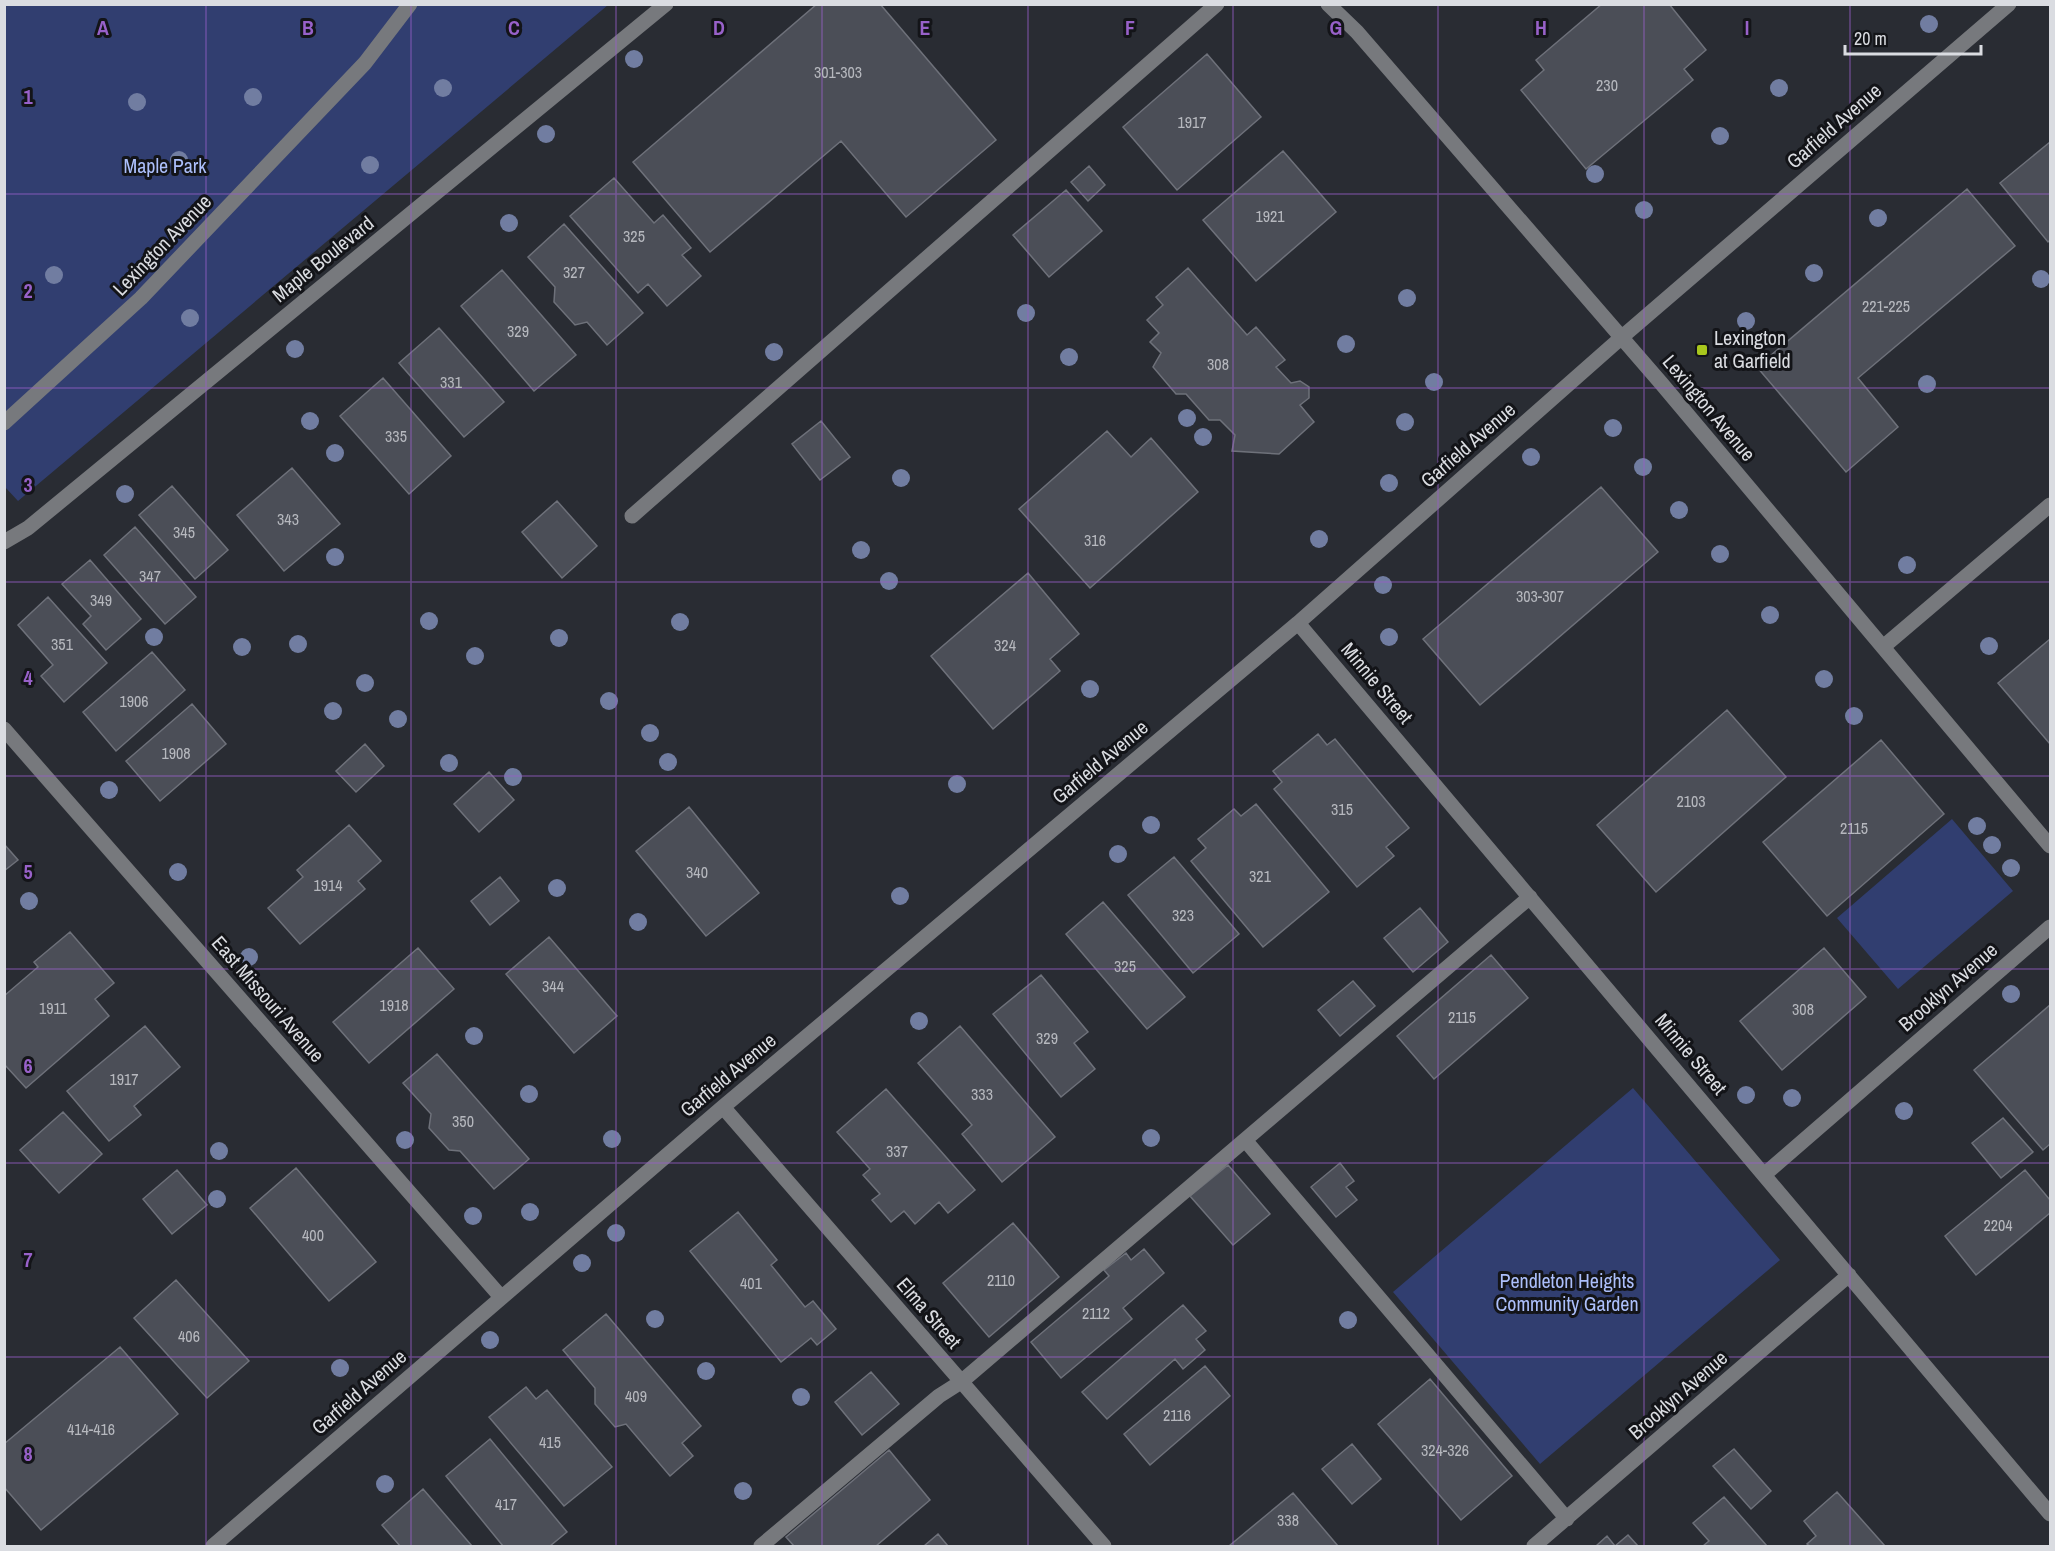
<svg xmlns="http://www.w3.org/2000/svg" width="2055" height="1551" viewBox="0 0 2055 1551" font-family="'Archivo Narrow',sans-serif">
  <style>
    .green { fill: #313e70 }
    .building { fill: #4b4e57; stroke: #6e717a; stroke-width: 1.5 }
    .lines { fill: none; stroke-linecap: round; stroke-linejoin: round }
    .minor { stroke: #77797d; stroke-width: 15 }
    .tree { fill: #717da1 }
    .grid { fill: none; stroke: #9861c9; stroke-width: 1.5; stroke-opacity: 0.55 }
    .poi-dot { fill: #a8c71d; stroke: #131418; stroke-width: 2 }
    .labels { text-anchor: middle; stroke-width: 6; stroke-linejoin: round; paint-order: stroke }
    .number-label { font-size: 16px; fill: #b6b8be }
    .street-label { font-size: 20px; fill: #dadce1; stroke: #131418 }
    .park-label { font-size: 20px; fill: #acbffb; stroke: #131418 }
    .poi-label { font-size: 20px; fill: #dadce1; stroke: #131418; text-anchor: start }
    .grid-label { font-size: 20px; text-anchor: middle; font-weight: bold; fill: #9861c9; stroke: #131418; stroke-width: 6; stroke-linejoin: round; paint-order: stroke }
  </style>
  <rect width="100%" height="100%" fill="#292c33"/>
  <path class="green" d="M5,5H608L18,501L5,487Z
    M1952,819L2013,891L1898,989L1837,918Z
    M1633,1088L1780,1260L1540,1464L1393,1292Z"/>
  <path class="building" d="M817,4H880L996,140L906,217L841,141L710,252L633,162Z
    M1602,4H1669L1706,50L1684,69L1693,80L1586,169L1521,90L1544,70L1536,60Z
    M1207,54L1261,117L1177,190L1123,127Z
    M2050,142V240L2048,242L2000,183Z
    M1283,151L1336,212L1256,281L1203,220Z
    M1089,166L1105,185L1088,201L1071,182Z
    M614,178L654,223L663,215L691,248L682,255L701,276L667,306L648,284L638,293L570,216Z
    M1967,189L2015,246L1858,378L1898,427L1846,472L1757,367Z
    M1066,190L1102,231L1049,277L1013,235Z
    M564,224L643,313L607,345L587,322L575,325L554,302L555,287L528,257Z
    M1188,268L1247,335L1256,327L1285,360L1276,367L1291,383L1300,381L1309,387V398L1300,405L1314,422L1279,454L1232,451L1235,435L1220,420H1209L1186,394H1176L1153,367L1161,353L1150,342L1159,333L1147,320L1163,305L1156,297Z
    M502,270L576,355L534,391L461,306Z
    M439,328L504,402L464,437L399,363Z
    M383,378L451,456L409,494L340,416Z
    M821,421L850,457L820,480L792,444Z
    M1107,431L1131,457L1151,438L1198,492L1090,588L1019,509Z
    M292,468L340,524L284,571L237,515Z
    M172,486L228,550L195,579L139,515Z
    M1601,487L1658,552L1480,705L1423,639Z
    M557,501L597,546L562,578L522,532Z
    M135,527L196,597L165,624L104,555Z
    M90,560L141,619L106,650L83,624L91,616L62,584Z
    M1028,573L1079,634L1050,659L1060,671L993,729L931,656Z
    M48,597L107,663L64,702L41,676L53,665L18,625Z
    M2050,639V744L1998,683Z
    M152,652L185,690L116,751L83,712Z
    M192,704L226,744L160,801L126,761Z
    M1727,710L1786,777L1656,892L1597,825Z
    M1318,734L1327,745L1335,739L1409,828L1386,847L1394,856L1357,887L1274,789L1282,782L1273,771Z
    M1881,740L1944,814L1827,916L1763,842Z
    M365,744L384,766L356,792L336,771Z
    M489,772L514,800L479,832L454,804Z
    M1256,804L1329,892L1263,947L1191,861L1206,848L1198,839L1234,809L1241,816Z
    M689,807L759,893L706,936L636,851Z
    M349,825L381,861L358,881L365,889L300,944L268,908L303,877L297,870Z
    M4,844L18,860L4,871Z
    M1174,857L1239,934L1193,973L1128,895Z
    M500,877L519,901L490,925L471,901Z
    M1103,902L1185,997L1147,1029L1066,934Z
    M1420,908L1448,942L1413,972L1384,938Z
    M70,932L114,983L95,999L109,1016L26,1088L4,1064V996L38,967L34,962Z
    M549,937L617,1016L574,1053L506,974Z
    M418,948L454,989L369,1063L333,1022Z
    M1824,948L1866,997L1782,1070L1740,1021Z
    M1491,955L1528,998L1434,1079L1397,1036Z
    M1041,975L1088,1032L1074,1043L1095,1069L1061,1097L993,1014Z
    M1353,981L1375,1006L1340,1036L1318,1010Z
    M2050,1005V1144L2043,1150L1974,1070Z
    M145,1026L180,1067L134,1106L141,1115L109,1141L67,1091Z
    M960,1026L1055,1137L1002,1182L962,1134L972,1125L918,1063Z
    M437,1054L529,1159L494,1189L460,1151L449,1150L429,1128L431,1114L403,1083Z
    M886,1089L975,1190L948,1213L939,1202L915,1224L904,1211L891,1222L872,1200L880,1194L863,1175L870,1169L837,1132Z
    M63,1112L102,1154L59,1193L20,1150Z
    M2003,1118L2033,1152L2001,1178L1972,1143Z
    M1340,1163L1354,1181L1346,1187L1357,1200L1336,1217L1311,1187Z
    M1228,1165L1270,1214L1233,1245L1190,1196Z
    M296,1168L376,1262L329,1301L250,1208Z
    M177,1170L207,1205L172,1234L143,1199Z
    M2025,1170L2050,1200V1213L1976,1275L1945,1236Z
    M738,1212L777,1260L771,1265L805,1307L813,1301L836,1329L817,1345L811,1338L781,1362L690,1251Z
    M1013,1223L1059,1277L989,1337L943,1283Z
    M1144,1249L1164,1273L1123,1308L1132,1319L1061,1378L1031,1342L1109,1276L1104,1270L1126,1253L1131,1260Z
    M176,1280L249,1361L207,1398L134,1318Z
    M1183,1305L1206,1331L1196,1339L1205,1350L1183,1369L1175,1359L1107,1419L1082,1392Z
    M606,1314L701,1426L682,1443L693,1456L670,1476L626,1424L615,1427L595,1404V1388L563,1350Z
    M120,1347L178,1414L41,1530L4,1487V1444Z
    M1205,1366L1230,1396L1150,1465L1124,1434Z
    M871,1372L899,1404L862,1435L835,1402Z
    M1430,1379L1512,1476L1461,1520L1378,1424Z
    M526,1387L536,1399L547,1390L612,1467L564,1506L489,1417Z
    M490,1439L567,1532L550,1546H503L446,1476Z
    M1352,1444L1381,1479L1352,1504L1322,1469Z
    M1734,1449L1771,1491L1751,1509L1713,1466Z
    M889,1450L930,1500L876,1546H794L786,1537Z
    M423,1489L472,1546H400L382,1525Z
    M1837,1492L1885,1546H1810L1807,1544L1816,1536L1804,1521Z
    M1293,1493L1338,1546H1229Z
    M1724,1497L1767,1546H1703L1709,1541L1693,1523Z
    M938,1534L948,1546H924Z
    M1628,1535L1638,1546H1596L1607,1536L1615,1546Z"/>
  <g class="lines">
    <path class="minor" d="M1328,4L1357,32L1661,383L2050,846
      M4,423L141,298L365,63L410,4
      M632,516L1217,4
      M4,542L28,528L666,4
      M1298,623L2050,1514
      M1883,647L2050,505
      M4,729L501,1297
      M723,1107L1104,1546
      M1245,1140L1567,1519
      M1765,1174L2050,927
      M213,1546L723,1107L1298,623L1622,337L2009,4
      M761,1546L939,1396L961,1382L1530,897
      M1534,1546L1849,1275"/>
  </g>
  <g class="tree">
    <circle cx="1929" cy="24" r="9"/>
    <circle cx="634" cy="59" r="9"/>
    <circle cx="443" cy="88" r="9"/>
    <circle cx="1779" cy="88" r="9"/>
    <circle cx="253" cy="97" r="9"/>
    <circle cx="137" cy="102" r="9"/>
    <circle cx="546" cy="134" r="9"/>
    <circle cx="1720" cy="136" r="9"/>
    <circle cx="179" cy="160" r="9"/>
    <circle cx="370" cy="165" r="9"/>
    <circle cx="1595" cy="174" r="9"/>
    <circle cx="1644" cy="210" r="9"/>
    <circle cx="1878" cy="218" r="9"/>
    <circle cx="509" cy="223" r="9"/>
    <circle cx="1814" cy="273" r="9"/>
    <circle cx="54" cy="275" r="9"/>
    <circle cx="2041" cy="279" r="9"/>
    <circle cx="1407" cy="298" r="9"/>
    <circle cx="1026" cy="313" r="9"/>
    <circle cx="190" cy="318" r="9"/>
    <circle cx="1746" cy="321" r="9"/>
    <circle cx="1346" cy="344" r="9"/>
    <circle cx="295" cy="349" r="9"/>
    <circle cx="774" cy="352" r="9"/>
    <circle cx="1069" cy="357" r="9"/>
    <circle cx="1434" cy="382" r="9"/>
    <circle cx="1927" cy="384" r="9"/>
    <circle cx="1187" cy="418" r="9"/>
    <circle cx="310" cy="421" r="9"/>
    <circle cx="1405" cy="422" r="9"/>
    <circle cx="1613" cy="428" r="9"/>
    <circle cx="1203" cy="437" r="9"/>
    <circle cx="335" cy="453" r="9"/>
    <circle cx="1531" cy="457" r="9"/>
    <circle cx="1643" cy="467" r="9"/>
    <circle cx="901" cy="478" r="9"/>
    <circle cx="1389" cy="483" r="9"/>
    <circle cx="125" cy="494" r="9"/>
    <circle cx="1679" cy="510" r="9"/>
    <circle cx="1319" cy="539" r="9"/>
    <circle cx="861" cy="550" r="9"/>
    <circle cx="1720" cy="554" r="9"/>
    <circle cx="335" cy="557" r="9"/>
    <circle cx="1907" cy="565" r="9"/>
    <circle cx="889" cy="581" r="9"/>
    <circle cx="1383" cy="585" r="9"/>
    <circle cx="1770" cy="615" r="9"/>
    <circle cx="429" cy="621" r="9"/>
    <circle cx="680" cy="622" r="9"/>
    <circle cx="154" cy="637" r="9"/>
    <circle cx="1389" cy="637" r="9"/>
    <circle cx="559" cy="638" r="9"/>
    <circle cx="298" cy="644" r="9"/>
    <circle cx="1989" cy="646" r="9"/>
    <circle cx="242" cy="647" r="9"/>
    <circle cx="475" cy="656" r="9"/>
    <circle cx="1824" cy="679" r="9"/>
    <circle cx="365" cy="683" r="9"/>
    <circle cx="1090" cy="689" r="9"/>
    <circle cx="609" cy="701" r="9"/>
    <circle cx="333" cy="711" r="9"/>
    <circle cx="1854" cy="716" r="9"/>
    <circle cx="398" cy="719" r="9"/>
    <circle cx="650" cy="733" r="9"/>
    <circle cx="668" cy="762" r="9"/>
    <circle cx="449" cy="763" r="9"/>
    <circle cx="513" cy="777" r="9"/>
    <circle cx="957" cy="784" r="9"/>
    <circle cx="109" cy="790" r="9"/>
    <circle cx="1151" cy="825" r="9"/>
    <circle cx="1977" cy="826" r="9"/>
    <circle cx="1992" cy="845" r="9"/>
    <circle cx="1118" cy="854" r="9"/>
    <circle cx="2011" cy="868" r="9"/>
    <circle cx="178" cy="872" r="9"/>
    <circle cx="557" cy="888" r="9"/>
    <circle cx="900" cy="896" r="9"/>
    <circle cx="29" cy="901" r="9"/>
    <circle cx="638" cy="922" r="9"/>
    <circle cx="249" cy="957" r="9"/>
    <circle cx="2011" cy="994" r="9"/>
    <circle cx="919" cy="1021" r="9"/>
    <circle cx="474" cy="1036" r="9"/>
    <circle cx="529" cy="1094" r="9"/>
    <circle cx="1746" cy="1095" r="9"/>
    <circle cx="1792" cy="1098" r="9"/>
    <circle cx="1904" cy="1111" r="9"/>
    <circle cx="1151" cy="1138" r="9"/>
    <circle cx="612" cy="1139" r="9"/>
    <circle cx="405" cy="1140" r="9"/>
    <circle cx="219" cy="1151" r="9"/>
    <circle cx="217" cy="1199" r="9"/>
    <circle cx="530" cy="1212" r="9"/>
    <circle cx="473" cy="1216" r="9"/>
    <circle cx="616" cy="1233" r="9"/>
    <circle cx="582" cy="1263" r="9"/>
    <circle cx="655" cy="1319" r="9"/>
    <circle cx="1348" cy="1320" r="9"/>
    <circle cx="490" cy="1340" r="9"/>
    <circle cx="340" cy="1368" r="9"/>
    <circle cx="706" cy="1371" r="9"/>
    <circle cx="801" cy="1397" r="9"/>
    <circle cx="385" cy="1484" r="9"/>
    <circle cx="743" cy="1491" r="9"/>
  </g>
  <path class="grid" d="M206,4V1546M411,4V1546M616,4V1546M822,4V1546M1028,4V1546M1233,4V1546M1438,4V1546M1644,4V1546M1850,4V1546M4,194H2050M4,388H2050M4,582H2050M4,776H2050M4,969H2050M4,1163H2050M4,1357H2050"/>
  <rect class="poi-dot" x="1696" y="344" width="12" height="12" rx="3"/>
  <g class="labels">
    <g class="number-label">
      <text x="838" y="78">301-303</text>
      <text x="1607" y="91">230</text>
      <text x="1192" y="128">1917</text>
      <text x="1270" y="222">1921</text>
      <text x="634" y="242">325</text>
      <text x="574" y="278">327</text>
      <text x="1886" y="312">221-225</text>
      <text x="518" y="337">329</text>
      <text x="1218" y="370">308</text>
      <text x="451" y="388">331</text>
      <text x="396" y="442">335</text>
      <text x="288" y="525">343</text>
      <text x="184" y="538">345</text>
      <text x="1095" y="546">316</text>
      <text x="150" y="582">347</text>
      <text x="1540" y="602">303-307</text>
      <text x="101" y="606">349</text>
      <text x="62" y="650">351</text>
      <text x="1005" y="651">324</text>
      <text x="134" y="707">1906</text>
      <text x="176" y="759">1908</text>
      <text x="1691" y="807">2103</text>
      <text x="1342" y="815">315</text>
      <text x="1854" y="834">2115</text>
      <text x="697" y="878">340</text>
      <text x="1260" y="882">321</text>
      <text x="328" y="891">1914</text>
      <text x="1183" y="921">323</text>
      <text x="1125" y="972">325</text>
      <text x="553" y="992">344</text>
      <text x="394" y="1011">1918</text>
      <text x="53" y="1014">1911</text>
      <text x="1803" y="1015">308</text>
      <text x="1462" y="1023">2115</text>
      <text x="1047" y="1044">329</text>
      <text x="124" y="1085">1917</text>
      <text x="982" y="1100">333</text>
      <text x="463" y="1127">350</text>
      <text x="897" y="1157">337</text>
      <text x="1998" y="1231">2204</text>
      <text x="313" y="1241">400</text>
      <text x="1001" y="1286">2110</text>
      <text x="751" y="1289">401</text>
      <text x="1096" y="1319">2112</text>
      <text x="189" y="1342">406</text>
      <text x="636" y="1402">409</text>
      <text x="1177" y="1421">2116</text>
      <text x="91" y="1435">414-416</text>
      <text x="550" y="1448">415</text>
      <text x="1445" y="1456">324-326</text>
      <text x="506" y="1510">417</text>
      <text x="1288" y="1526">338</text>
    </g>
    <g class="street-label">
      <text transform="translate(1834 126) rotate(-41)" y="7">Garfield Avenue</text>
      <text transform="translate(162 245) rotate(-46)" y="7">Lexington Avenue</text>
      <text transform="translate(323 259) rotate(-39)" y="7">Maple Boulevard</text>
      <text transform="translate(1709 408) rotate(50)" y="7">Lexington Avenue</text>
      <text transform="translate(1468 445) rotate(-41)" y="7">Garfield Avenue</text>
      <text transform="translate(1377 683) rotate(50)" y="7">Minnie Street</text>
      <text transform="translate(1100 762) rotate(-40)" y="7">Garfield Avenue</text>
      <text transform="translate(1948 987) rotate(-41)" y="7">Brooklyn Avenue</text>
      <text transform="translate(268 999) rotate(49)" y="7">East Missouri Avenue</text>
      <text transform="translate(1691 1054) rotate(50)" y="7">Minnie Street</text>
      <text transform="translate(728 1075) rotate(-40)" y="7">Garfield Avenue</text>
      <text transform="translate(929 1313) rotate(49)" y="7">Elma Street</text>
      <text transform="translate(359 1392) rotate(-41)" y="7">Garfield Avenue</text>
      <text transform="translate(1678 1395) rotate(-41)" y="7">Brooklyn Avenue</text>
    </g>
    <g class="park-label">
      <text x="165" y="173">Maple Park</text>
      <text x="1567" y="1288">Pendleton Heights<tspan x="1567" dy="23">Community Garden</tspan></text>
    </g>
    <g class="poi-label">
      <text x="1714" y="345">Lexington<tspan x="1714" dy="23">at Garfield</tspan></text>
    </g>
  </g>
  <g class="grid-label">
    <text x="103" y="35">A</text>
    <text x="308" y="35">B</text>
    <text x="514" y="35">C</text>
    <text x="719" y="35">D</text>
    <text x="925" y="35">E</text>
    <text x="1130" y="35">F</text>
    <text x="1336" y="35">G</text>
    <text x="1541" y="35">H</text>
    <text x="1747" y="35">I</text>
    <text x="28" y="104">1</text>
    <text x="28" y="298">2</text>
    <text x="28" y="492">3</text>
    <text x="28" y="685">4</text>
    <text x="28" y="879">5</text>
    <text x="28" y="1073">6</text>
    <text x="28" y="1267">7</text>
    <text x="28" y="1461">8</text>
  </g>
  <rect width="2055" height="1551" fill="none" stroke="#dadce1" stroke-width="12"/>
  <path d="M1845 45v9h136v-9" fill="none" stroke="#dadce1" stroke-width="3"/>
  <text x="1854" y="45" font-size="18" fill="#dadce1" stroke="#131418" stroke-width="4.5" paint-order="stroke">20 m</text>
</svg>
